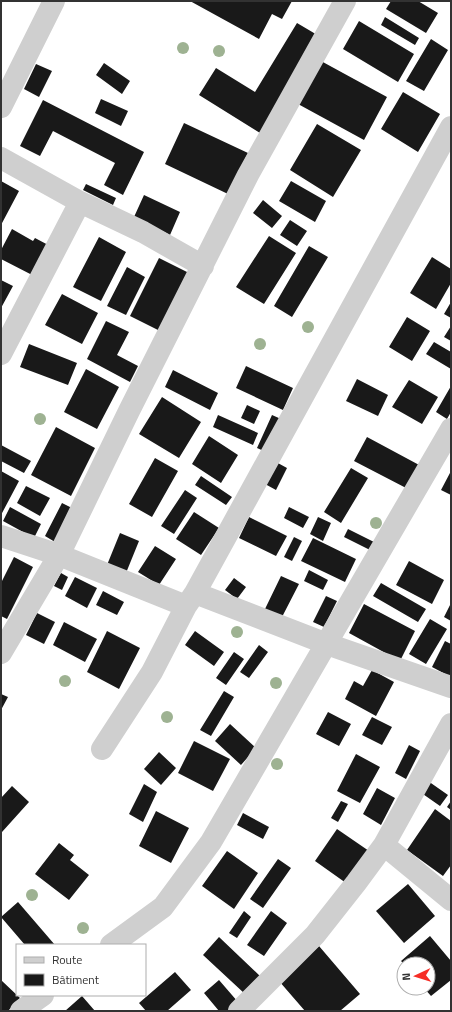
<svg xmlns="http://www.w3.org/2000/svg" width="452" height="1012" viewBox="0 0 452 1012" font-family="'Titillium Web',sans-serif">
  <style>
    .building { fill: #191919 }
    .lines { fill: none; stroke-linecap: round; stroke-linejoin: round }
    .minor { stroke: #cfcfcf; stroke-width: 22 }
    .tree { fill: #9eb292 }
  </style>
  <rect width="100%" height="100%" fill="#fff"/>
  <path class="building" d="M190,1H292L282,19L272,14L259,39Z
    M391,1H418L438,13L426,33L386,9Z
    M385,17L419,38L415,45L381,25Z
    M359,21L414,54L398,82L343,49Z
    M297,23L319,36L260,133L199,95L216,68L255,92Z
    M431,39L448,50L424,91L406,81Z
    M321,61L387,97L364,140L298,104Z
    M104,63L130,81L122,94L96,75Z
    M36,64L52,71L39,97L24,89Z
    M403,92L440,114L418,152L381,129Z
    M101,99L128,111L121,126L95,113Z
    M43,100L144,152L123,195L104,185L115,163L53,131L40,156L20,146Z
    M184,123L248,153L228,194L165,164Z
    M317,124L361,150L333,197L290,170Z
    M1,181L19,191L1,225Z
    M291,181L326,201L315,222L279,201Z
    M86,184L116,198L113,205L83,190Z
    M144,195L180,212L170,235L134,217Z
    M263,200L282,216L272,228L253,213Z
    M290,220L307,231L297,246L280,235Z
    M12,229L33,241L35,238L52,247L36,277L1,259V250Z
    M269,236L296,253L264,304L236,287Z
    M99,237L126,252L101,301L73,287Z
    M309,246L328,257L292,317L274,306Z
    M432,257L451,269V283L436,309L410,293Z
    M159,258L191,274L162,332L130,316Z
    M127,267L145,277L126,315L107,306Z
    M1,280L13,286L1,308Z
    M62,294L98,313L82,344L45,325Z
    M451,302V318L444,314Z
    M407,317L430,331L412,361L389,347Z
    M106,321L129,332L117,355L138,366L130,382L87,359Z
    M451,326V341L444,337Z
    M434,342L451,352V369L426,354Z
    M29,344L77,363L68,385L20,367Z
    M246,366L293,388L283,410L236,388Z
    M86,369L119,387L97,429L64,412Z
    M173,370L218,393L210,410L165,387Z
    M357,379L388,395L378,416L346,401Z
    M409,380L438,397L422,424L392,407Z
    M451,386V412L447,419L436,412Z
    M162,397L201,422L179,458L139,434Z
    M247,405L260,411L254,424L241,418Z
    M218,415L258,433L253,445L213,427Z
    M272,415L281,419L266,452L257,448Z
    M56,427L95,448L71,496L31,475Z
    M209,436L238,455L221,483L192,464Z
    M367,437L421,466L408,489L354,461Z
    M1,445L31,461L24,473L1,461Z
    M155,458L178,471L152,517L129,504Z
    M276,462L287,468L276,490L265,484Z
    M351,468L368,478L341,523L324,512Z
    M1,471L19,481L1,515Z
    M451,471V495L441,490Z
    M201,476L232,497L226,505L195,485Z
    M26,486L50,498L40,516L17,503Z
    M185,490L197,498L174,534L161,526Z
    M62,503L72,508L55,542L45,536Z
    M10,507L41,524L34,538L3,521Z
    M289,507L309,517L303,528L284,518Z
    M194,512L219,528L201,555L176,539Z
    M249,517L287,536L276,556L239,538Z
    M318,517L331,523L323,541L310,534Z
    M348,529L376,543L372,551L344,537Z
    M120,533L139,541L126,573L107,565Z
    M294,537L302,541L292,561L284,557Z
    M313,538L356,559L345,582L301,561Z
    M155,546L176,559L159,585L138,572Z
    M14,557L33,567L7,619L1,616V583Z
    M409,561L444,580L432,604L396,585Z
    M309,570L328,580L323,590L304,581Z
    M61,573L68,577L62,590L54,586Z
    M281,576L299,584L282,617L265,609Z
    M75,577L97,588L87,608L65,596Z
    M234,578L246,587L237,599L225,590Z
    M381,583L426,609L418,622L373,596Z
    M103,591L124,602L117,615L96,605Z
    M326,596L337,601L324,627L313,622Z
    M451,603V621L444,617Z
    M364,604L415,631L400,661L349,633Z
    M37,613L55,622L44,644L26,635Z
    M430,619L447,629L426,664L409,654Z
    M64,622L97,639L85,662L53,645Z
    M107,631L140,648L119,689L87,672Z
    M195,631L224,652L214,666L185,645Z
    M445,641L451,644V677L432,667Z
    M259,645L268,652L249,678L240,672Z
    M234,652L244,659L226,685L216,678Z
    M372,670L394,682L376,716L345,699L354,681L363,686Z
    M224,691L234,697L211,736L200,730Z
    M1,694L8,697L1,710Z
    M328,712L351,724L339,746L316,734Z
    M372,717L392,727L382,745L362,735Z
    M230,724L256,748L241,765L215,741Z
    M194,741L230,759L213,791L178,773Z
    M409,745L420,751L406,779L395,773Z
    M159,752L176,768L161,785L144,769Z
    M356,754L380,767L360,803L337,791Z
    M428,781L448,795L440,806L420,792Z
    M144,784L157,792L143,822L129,814Z
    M12,786L29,802L2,832L1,831V798Z
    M377,788L395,798L381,825L363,814Z
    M341,801L348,804L338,822L331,818Z
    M451,801V810L447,807Z
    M435,809L451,821V865L443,876L407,850Z
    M156,811L189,828L171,863L139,846Z
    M243,813L269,827L263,839L237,825Z
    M337,829L369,851L346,883L315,861Z
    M59,843L74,855L70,860L89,875L69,900L35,874Z
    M227,851L258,873L234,909L202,886Z
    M278,859L291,868L263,908L250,899Z
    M408,884L435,916L404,943L376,911Z
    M18,902L55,945H25L1,917Z
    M244,911L251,917L237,938L229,933Z
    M271,911L287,923L264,956L247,945Z
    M430,936L451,961V980L431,996L424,988H428V964H404L401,961Z
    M219,937L261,977L245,994L203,955Z
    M319,946L360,994L340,1011H305L279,981Z
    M175,972L191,990L167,1011H146L139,1003Z
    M1,980L20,998L8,1011H1Z
    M219,980L238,1002L227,1011H219L204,993Z
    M82,996L95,1011H65Z"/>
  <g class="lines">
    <path class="minor" d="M1,107L54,1
      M1,158L80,202L143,232L203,266
      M1,354L80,202
      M1,536L59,555L186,606
      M195,593L327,644L451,687
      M1,653L59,555L129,411L248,175L345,1
      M102,749L152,672L186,606L195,593L451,127
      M384,845L451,900
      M111,945L163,907L211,842L451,429
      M21,1011L43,995
      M239,1011L315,935L356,883L384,845L451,724"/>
  </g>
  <g class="tree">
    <circle cx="183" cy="48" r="6"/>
    <circle cx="219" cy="51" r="6"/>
    <circle cx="308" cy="327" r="6"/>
    <circle cx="260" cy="344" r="6"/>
    <circle cx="40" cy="419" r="6"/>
    <circle cx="376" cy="523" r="6"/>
    <circle cx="237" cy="632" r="6"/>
    <circle cx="65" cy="681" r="6"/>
    <circle cx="276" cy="683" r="6"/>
    <circle cx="167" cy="717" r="6"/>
    <circle cx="277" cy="764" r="6"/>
    <circle cx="32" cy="895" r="6"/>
    <circle cx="83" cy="928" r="6"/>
  </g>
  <rect width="452" height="1012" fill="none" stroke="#323232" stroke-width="4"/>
  <rect x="16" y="944" width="130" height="52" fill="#ffffff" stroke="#adadad"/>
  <rect x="24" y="957" width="20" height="6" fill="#cfcfcf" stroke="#adadad"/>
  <text x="52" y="964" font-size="12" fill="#323232">Route</text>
  <rect x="24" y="974" width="20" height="12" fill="#191919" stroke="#adadad"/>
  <text x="52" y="984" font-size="12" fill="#323232">Bâtiment</text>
  <g transform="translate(416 976) rotate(266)"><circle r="19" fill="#ffffff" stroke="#adadad"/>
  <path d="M0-3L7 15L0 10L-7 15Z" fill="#f62e26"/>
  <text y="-6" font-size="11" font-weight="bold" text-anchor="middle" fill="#323232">N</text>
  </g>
</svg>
